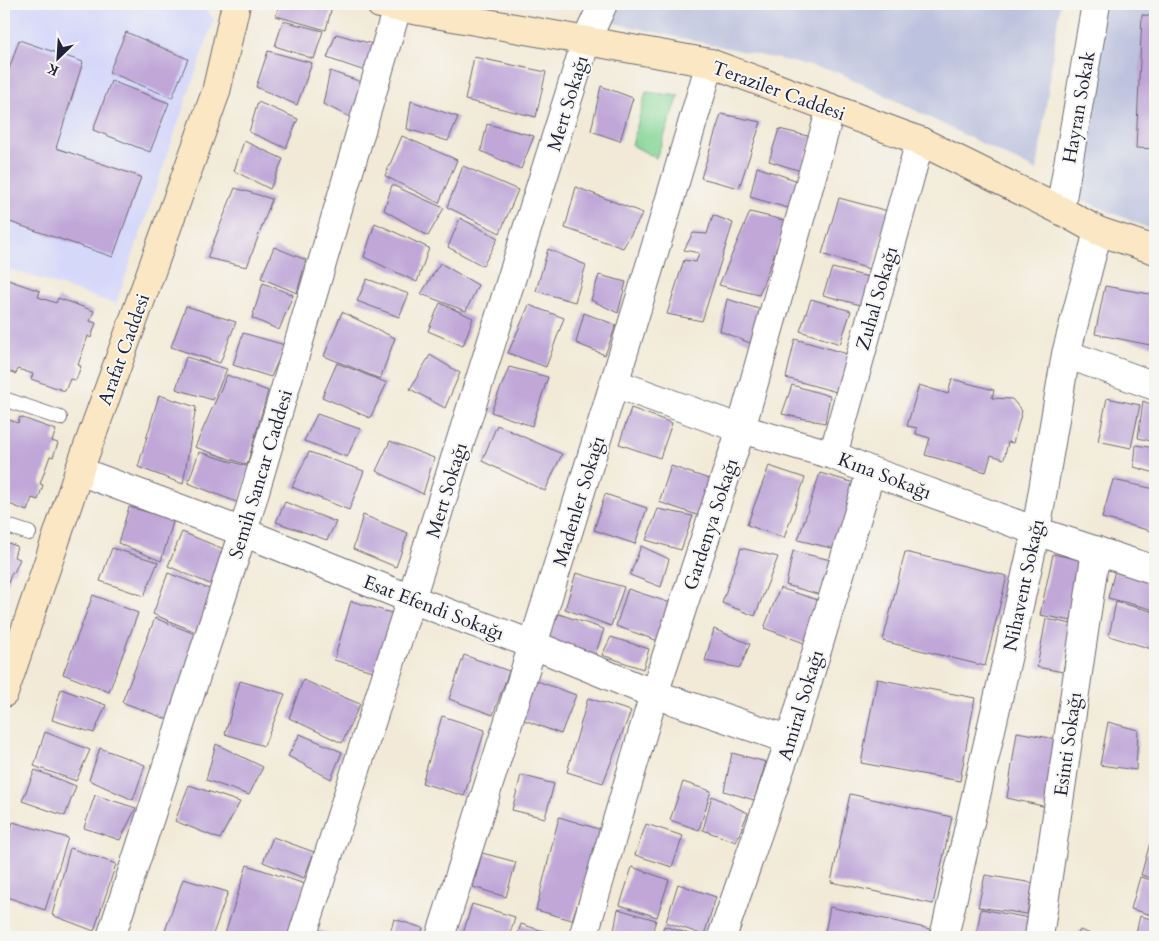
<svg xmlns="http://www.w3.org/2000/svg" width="1159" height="941" viewBox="0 0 1159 941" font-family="Cardo,serif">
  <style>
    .built { fill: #d5d8f9 }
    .industrial { fill: #bdc3de }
    .green { fill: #85d596; stroke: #547c68 }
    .building { fill: #c0a7d8 }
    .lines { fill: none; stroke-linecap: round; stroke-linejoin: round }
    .lane-casing { stroke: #6b6872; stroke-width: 16 }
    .street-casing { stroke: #6b6872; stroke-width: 30 }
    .secondary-casing { stroke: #6b6872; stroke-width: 30 }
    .lane { stroke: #fff; stroke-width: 14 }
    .street { stroke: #fff; stroke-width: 28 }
    .secondary { stroke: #fbe7c3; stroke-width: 28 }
    .labels { text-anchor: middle; stroke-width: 4; stroke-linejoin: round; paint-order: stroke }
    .street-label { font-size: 19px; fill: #22223b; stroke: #f6f6f2 }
  </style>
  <rect width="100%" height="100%" fill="#f6f6f2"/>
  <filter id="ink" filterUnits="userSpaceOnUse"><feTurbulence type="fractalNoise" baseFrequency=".02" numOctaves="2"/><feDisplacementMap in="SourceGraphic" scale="10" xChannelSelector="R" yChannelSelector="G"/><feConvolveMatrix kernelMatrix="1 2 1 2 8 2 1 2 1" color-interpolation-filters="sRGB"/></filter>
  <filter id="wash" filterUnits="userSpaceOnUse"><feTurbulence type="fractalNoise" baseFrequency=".0096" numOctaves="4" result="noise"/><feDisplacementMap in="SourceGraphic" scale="20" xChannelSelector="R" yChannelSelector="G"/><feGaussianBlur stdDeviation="1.12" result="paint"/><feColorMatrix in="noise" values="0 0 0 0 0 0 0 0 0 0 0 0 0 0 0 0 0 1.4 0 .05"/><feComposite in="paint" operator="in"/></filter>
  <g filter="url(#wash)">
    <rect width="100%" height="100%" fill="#f2ead7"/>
    <path class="built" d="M4,4H200L214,19L116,304L4,267Z"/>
    <path class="industrial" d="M620,4H1060L1037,171L838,72L613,23Z
      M1094,4H1155V231L1068,194Z"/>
    <path class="green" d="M646,92L679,96L656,158L632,145Z"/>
    <g id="blocks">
      <path class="building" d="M279,4H325L332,6L326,30L276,16Z
        M1142,15L1155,16V149L1136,148Z
        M283,21L323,31L314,59L275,46Z
        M126,32L188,59L172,98L109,72Z
        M336,34L380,46L368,72L327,58Z
        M19,40L83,62L56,148L141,177L113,257L4,220V84Z
        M268,51L312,63L297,105L256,87Z
        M474,57L546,72L536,117L465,100Z
        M330,71L364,83L352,118L323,104Z
        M111,81L169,103L150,152L93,130Z
        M601,86L633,98L620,141L591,131Z
        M411,101L458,117L448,141L407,129Z
        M258,102L298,119L286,148L249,132Z
        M721,114L761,122L739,188L701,178Z
        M487,124L534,136L521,169L481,151Z
        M779,129L812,137L801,171L769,161Z
        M402,136L457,160L439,203L385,176Z
        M244,141L283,159L270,189L234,171Z
        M463,166L518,190L500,233L447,207Z
        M757,167L798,181L791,209L750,197Z
        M392,185L444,208L428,236L384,210Z
        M576,187L643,213L623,248L565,228Z
        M235,188L272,199L247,267L207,258Z
        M839,198L888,211L872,270L822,254Z
        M750,212L787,221L759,295L719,285Z
        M713,215L733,223L702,321L667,314L684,260L696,262L699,253L684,250L693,233L707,234Z
        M460,218L498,238L483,266L448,247Z
        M375,223L429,248L417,282L364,257Z
        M274,247L306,260L297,293L261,278Z
        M548,249L586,265L575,302L536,291Z
        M440,263L478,285L466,311L421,294Z
        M832,268L873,278L864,306L823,295Z
        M599,275L626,282L618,313L591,300Z
        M5,279L40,291L38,297L56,303L58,298L94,311L90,321L96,323L91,338L88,336L78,365L81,366L76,380L70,379L65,391L31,379L33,374L18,369L16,374L4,369V283Z
        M367,279L409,294L399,317L357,301Z
        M263,283L293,295L279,330L252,318Z
        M1105,286L1155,295V346L1095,334Z
        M727,299L762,310L750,343L720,331Z
        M811,299L851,311L840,344L800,331Z
        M440,303L473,318L463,346L428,331Z
        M529,305L564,318L546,367L508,353Z
        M186,306L236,322L220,363L171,347Z
        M342,312L395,338L380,379L324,356Z
        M584,313L616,325L605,355L576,343Z
        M243,333L285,345L271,377L233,365Z
        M795,339L851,355L840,393L786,378Z
        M430,355L460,373L445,408L410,389Z
        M186,357L227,369L213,400L176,389Z
        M337,363L387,383L370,418L322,397Z
        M509,367L548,377L532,426L491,412Z
        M227,375L268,391L247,465L195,447Z
        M952,379L994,390L992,398L1012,399L1022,411L1013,443L1008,442L1004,459L991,455L986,472L925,455L930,438L916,434L917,428L907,426L919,385L948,394Z
        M792,385L830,396L825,423L782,414Z
        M159,395L196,407L183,484L138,467Z
        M1107,398L1140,405L1131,448L1098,441Z
        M1143,401L1155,406V442L1138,438Z
        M631,408L672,423L660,458L619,444Z
        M317,414L360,429L347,457L304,441Z
        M20,417L56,430L52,441L58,443L53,457L50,456L40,484L43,485L38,500L32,498L27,511L4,502V418L18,423Z
        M497,425L562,454L545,491L482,461Z
        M390,441L434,458L423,494L376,471Z
        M1136,445L1155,448V473L1134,467Z
        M199,452L249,467L239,503L188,483Z
        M309,452L364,471L349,510L292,487Z
        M671,466L712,480L700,516L659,502Z
        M769,466L805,478L784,538L747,525Z
        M820,473L858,484L835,549L798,540Z
        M1113,480L1155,489V532L1102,518Z
        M605,494L647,508L635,544L594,530Z
        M285,502L336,522L327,540L276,522Z
        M129,507L174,519L161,561L118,543Z
        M658,509L693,516L681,550L646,540Z
        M363,515L408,533L396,567L353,549Z
        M182,532L226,550L212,585L168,566Z
        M4,542L17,546L14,557L20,559L14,573L12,572L4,594Z
        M641,546L669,559L661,587L630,575Z
        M112,548L158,562L144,596L100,581Z
        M741,548L778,557L755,616L722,603Z
        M793,551L835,561L824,596L786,585Z
        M905,552L1007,576L985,666L883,641Z
        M1053,554L1085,561L1072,621L1040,615Z
        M1117,562L1155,574V610L1108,598Z
        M168,573L212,590L198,633L153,614Z
        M576,573L624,587L611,626L565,609Z
        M780,588L821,601L804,643L764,628Z
        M628,589L674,604L661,642L616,626Z
        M93,595L138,613L109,692L63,674Z
        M351,601L395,614L376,672L334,660Z
        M1116,602L1155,612V650L1109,636Z
        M559,614L604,629L594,658L547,640Z
        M155,618L200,636L169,720L122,702Z
        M1046,619L1072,624L1063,672L1037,667Z
        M714,629L750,644L740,668L705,661Z
        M611,637L649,649L643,669L602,655Z
        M464,655L509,671L493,715L449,699Z
        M877,679L975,698L960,781L861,763Z
        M303,680L360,704L342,743L289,718Z
        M534,680L576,695L561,734L519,718Z
        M240,681L285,694L264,746L225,734Z
        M61,689L106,705L94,733L52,720Z
        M588,698L631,711L603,783L567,772Z
        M442,716L485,730L464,796L422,783Z
        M1108,722L1138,730L1136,770L1100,765Z
        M45,732L90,750L76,781L34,766Z
        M1017,732L1056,739L1047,807L1007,798Z
        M300,734L342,752L331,779L288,756Z
        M216,744L263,767L249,795L206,780Z
        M100,748L145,765L133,800L89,780Z
        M732,753L766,762L754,800L724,791Z
        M35,770L76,786L65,816L22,801Z
        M521,775L554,784L545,818L512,810Z
        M683,782L711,791L699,830L670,820Z
        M189,785L240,802L220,839L175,821Z
        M850,794L952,817L933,904L831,882Z
        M95,795L136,808L120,840L84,828Z
        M712,796L748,813L736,842L703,830Z
        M559,817L602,830L572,920L536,910Z
        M13,822L68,838L45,910L4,896V854Z
        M646,824L683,836L672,867L635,855Z
        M273,837L314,852L304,878L263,862Z
        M1150,843L1155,844V879L1141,875Z
        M70,848L116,864L94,931L52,915Z
        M482,853L516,862L506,897L473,887Z
        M247,865L305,884L288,937H224Z
        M632,867L669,880L657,917L620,905Z
        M985,875L1033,883L1027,914L978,907Z
        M1140,877L1155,881V916L1131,909Z
        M183,879L228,892L212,937H163Z
        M678,884L716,897L704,935L666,922Z
        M472,904L515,917L509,937H462Z
        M830,907L930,929L928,937H824Z
        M618,909L656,920L651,937H613Z
        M981,909L1029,918L1026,937H976Z
        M1140,916L1155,920V937H1135Z
        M394,919L423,928L420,937H389Z
        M521,924L562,937H517Z
        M664,926L699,937H660Z
        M319,930L340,937H317Z
        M1080,930L1099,937H1076Z"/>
    </g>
  </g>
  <g filter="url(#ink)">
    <use href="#blocks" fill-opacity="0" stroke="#6b6872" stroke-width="1"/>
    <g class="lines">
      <defs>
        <path id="lane" d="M4,399L60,418
          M4,525L29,533"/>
        <path id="street" d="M1060,210L1096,4
          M1066,354L1155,386
          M614,383L741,429L833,455L871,471L1036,531L1155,570
          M833,455L920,141
          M79,471L243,532L411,599L534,645L654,694L790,740
          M111,937L243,532L397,8
          M302,937L411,599L586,41L603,4
          M440,937C533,647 625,356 710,63
          M583,937L654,694L741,429L831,108
          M722,937L790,740L871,471
          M944,937L1036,531L1066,354L1098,231
          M1039,937L1096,550"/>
        <path id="secondary" d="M380,4L710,63L920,141L1060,210L1098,231L1155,250
          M4,693L79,471L216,92L236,4"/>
      </defs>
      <use href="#lane" class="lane-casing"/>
      <use href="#street" class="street-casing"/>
      <use href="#secondary" class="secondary-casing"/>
      <use href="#lane" class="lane"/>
      <use href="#street" class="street"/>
      <use href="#secondary" class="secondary"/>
    </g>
  </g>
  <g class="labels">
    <g class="street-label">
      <text transform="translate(779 90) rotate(20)" y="7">Teraziler Caddesi</text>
      <text transform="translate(567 103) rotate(-73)" y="7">Mert Sokağı</text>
      <text transform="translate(1078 107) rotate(-80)" y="7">Hayran Sokak</text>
      <text transform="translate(876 298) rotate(-74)" y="7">Zuhal Sokağı</text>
      <text transform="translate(123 349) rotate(-70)" y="7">Arafat Caddesi</text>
      <text transform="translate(260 474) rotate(-73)" y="7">Semih Sancar Caddesi</text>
      <text transform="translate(885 475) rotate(21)" y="7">Kına Sokağı</text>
      <text transform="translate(446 490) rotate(-73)" y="7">Mert Sokağı</text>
      <text transform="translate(578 501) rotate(-73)" y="7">Madenler Sokağı</text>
      <text transform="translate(710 524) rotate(-72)" y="7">Gardenya Sokağı</text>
      <text transform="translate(1023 585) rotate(-78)" y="7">Nihavent Sokağı</text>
      <text transform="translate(434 607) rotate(21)" y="7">Esat Efendi Sokağı</text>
      <text transform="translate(800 705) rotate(-73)" y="7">Amiral Sokağı</text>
      <text transform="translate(1067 744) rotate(-82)" y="7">Esinti Sokağı</text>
    </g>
  </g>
  <rect width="1159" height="941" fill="none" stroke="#f6f6f2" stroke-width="20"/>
  <g transform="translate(58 58) rotate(205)" stroke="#f6f6f2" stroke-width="4" paint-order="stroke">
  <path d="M0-4L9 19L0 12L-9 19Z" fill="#22223b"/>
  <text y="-8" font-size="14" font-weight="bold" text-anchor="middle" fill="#22223b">K</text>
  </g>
</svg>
